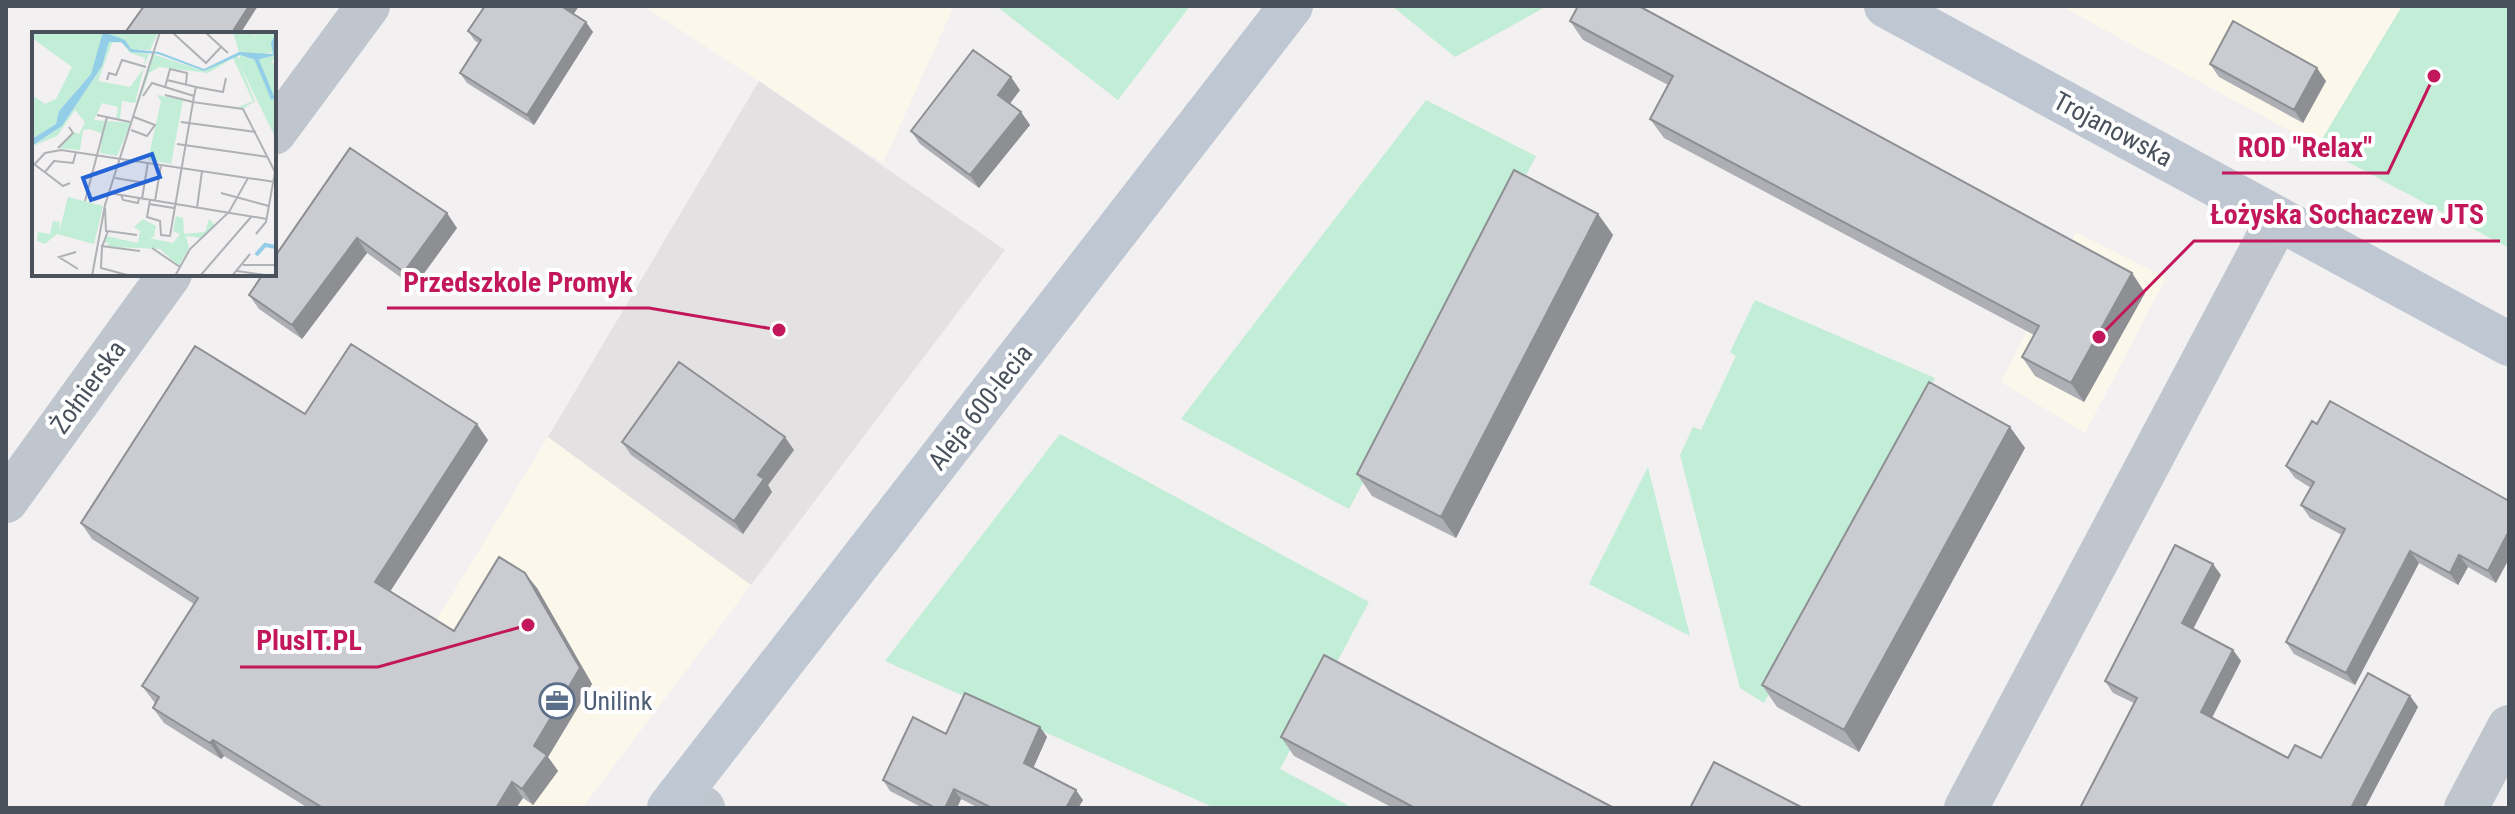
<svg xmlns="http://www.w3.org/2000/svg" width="2515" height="814" viewBox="0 0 2515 814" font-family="'Roboto Condensed',sans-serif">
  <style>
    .commercial { fill: #fbf8eb }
    .education { fill: #e3e1e1 }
    .green { fill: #c2edd6 }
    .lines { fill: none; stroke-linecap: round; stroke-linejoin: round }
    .street { stroke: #bfc6ce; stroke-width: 44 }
    .secondary { stroke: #bfc7d2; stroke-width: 44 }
    .wall { fill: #aeafb5 }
    .shaded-wall { fill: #8d8f93 }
    .building { fill: #caccd2; stroke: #8d8f93; stroke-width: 2 }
    .labels { text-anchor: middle; stroke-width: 8; stroke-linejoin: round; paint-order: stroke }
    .street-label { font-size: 26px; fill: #49525c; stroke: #fff }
    .service-label { font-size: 26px; fill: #4e5e75; stroke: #fff; text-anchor: start }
    .inset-river { fill: none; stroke: #92cee7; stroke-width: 4 }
    .inset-road { fill: none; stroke: #aeb1b5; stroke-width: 2 }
    .view { fill: #2564d7; fill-opacity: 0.15; stroke: #2564d7; stroke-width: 4 }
    .inset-edge { fill: none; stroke: #49525c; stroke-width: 4 }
    .leader { fill: none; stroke: #c2185b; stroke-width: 3 }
    .callout-dot { fill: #c2185b; stroke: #fff; stroke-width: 3 }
    .callout-label { font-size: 28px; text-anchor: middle; font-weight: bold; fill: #c2185b; stroke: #fff; stroke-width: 8; stroke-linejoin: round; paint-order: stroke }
  </style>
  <rect width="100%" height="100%" fill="#f2f0f0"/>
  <path class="commercial" d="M644,6H954L883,163Z
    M2061,6H2402L2318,146Z
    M2076,232L2166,278L2085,433L2001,382Z
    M548,437L751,585L582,808H322Z"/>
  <path class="education" d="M759,81L1005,250L751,585L548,437Z"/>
  <path class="green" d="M996,6H1190L1118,100Z
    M1392,6H1547L1455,57Z
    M2402,6H2509V248L2318,146Z
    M1426,100L1536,156L1349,509L1181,419Z
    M1755,300L1935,378L1764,703L1740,688L1680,455L1693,427L1701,430L1736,356L1730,352Z
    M1060,434L1369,602L1280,769L1353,808H1215L885,661Z
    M1648,467L1690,636L1589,584Z"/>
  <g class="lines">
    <path class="street" d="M274,133L368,6
      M6,501L170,274
      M679,795L703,808
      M1966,808L2278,219
      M2466,808L2509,727"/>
    <path class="secondary" d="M1886,6L2509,344
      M669,808L1291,6"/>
  </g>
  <path class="wall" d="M573,14L593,32L534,125L467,83L460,73L479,43L475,41L468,31Z
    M1570,21L2132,273L2145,293L2084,402L2035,376L2022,357L2034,335L1664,138L1650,119L1668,85L1583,40Z
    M2210,64L2326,81L2303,123L2219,77Z
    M1020,90L1010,104L1021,112L1030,125L979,188L920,144L911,131Z
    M350,148L457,228L414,287L367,253L302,339L259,309L249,295Z
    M1598,214L1613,235L1456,538L1372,496L1357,474Z
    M2010,427L2025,448L1859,752L1777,707L1762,685Z
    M488,440L390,591L454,631L537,588L592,684L548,757L558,771L533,805L523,798L516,808H308L224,756L221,759L164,723L153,708L155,703L142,686L194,604L92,539L81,523Z
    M622,442L794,450L768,485L772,492L743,534L631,455Z
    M2286,466L2509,501L2496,583L2468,567L2458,585L2419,563L2355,685L2294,654L2286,642L2342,535L2310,518L2301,505L2311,488L2295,478Z
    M2221,575L2193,629L2233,650L2241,661L2212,718L2288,758H2321L2410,696L2418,707L2365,808H2080L2134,703L2113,693L2105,681Z
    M1040,727L1047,737L1033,768L1083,800L1078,808H979L961,799L957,808H923L890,791L883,780Z
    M1281,737L1614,808H1393L1294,756Z"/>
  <path class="shaded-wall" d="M249,6H258L240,34H231Z
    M565,6H579L571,18L564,8Z
    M586,22L593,32L534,125L527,115Z
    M2317,68L2326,81L2303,123L2294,110Z
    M1011,77L1020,90L1007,107L998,95Z
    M1021,112L1030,125L979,188L970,175Z
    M447,213L457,228L414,287L404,272Z
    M1598,214L1613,235L1456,538L1441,517Z
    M357,238L367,253L302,339L292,325Z
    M2132,273L2145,293L2084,402L2071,383Z
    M477,424L488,440L386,598L375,582Z
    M2010,427L2025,448L1859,752L1844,730Z
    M785,437L794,450L768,485L772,492L743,534L734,521L758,475Z
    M2509,531V559L2496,583L2488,571Z
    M2410,551L2419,563L2355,685L2346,673Z
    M2459,555L2468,567L2458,585L2450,573Z
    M2213,564L2221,575L2190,635L2182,623Z
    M525,573L537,588L592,684L548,757L558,771L533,805L522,789Z
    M2233,650L2241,661L2209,723L2201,712Z
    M2410,696L2418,707L2365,808H2351Z
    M1040,727L1047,737L1031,773L1024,763Z
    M213,740L224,756L221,759L210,743Z
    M512,782L523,798L516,808H496Z
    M954,789L961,799L957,808H945Z
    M1076,790L1083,800L1078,808H1066Z"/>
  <path class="building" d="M144,6H249L231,34H124Z
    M485,6H565L564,8L586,22L527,115L460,73L481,40L468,31Z
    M1578,6H1639L2132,273L2071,383L2022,357L2039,326L1650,119L1673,76L1570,21Z
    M2233,21L2317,68L2294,110L2210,64Z
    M973,50L1011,77L998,95L1021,112L970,175L911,131Z
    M350,148L447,213L404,272L357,238L292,325L249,295L263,274H274V258Z
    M1514,170L1598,214L1441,517L1357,474Z
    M351,344L477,424L375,582L454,631L499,557L525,573L580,668L534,746L547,755L522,789L512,782L496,808H323L213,740L210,743L153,708L159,697L142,686L198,598L81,523L195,346L305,414Z
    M679,362L785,437L758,475L764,479L734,521L622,442Z
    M1929,382L2010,427L1844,730L1762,685Z
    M2330,401L2509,501V531L2488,571L2459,555L2450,573L2410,551L2346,673L2286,642L2345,529L2301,505L2314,482L2286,466L2312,421L2317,424Z
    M2175,545L2213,564L2182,623L2233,650L2201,712L2288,758L2295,745L2321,758L2368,673L2410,696L2351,808H2080L2137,698L2105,681Z
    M1324,655L1614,808H1415L1281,737Z
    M965,693L1040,727L1024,763L1076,790L1066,808H992L954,789L945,808H935L883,780L913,717L946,734Z
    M1714,762L1803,808H1690Z"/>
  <defs>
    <symbol id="office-ring" viewBox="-11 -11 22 22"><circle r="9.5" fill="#fff" stroke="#5c6f8a" stroke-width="1.5"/><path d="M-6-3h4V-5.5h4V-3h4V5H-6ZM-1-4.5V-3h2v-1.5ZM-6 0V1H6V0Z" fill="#5c6f8a"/></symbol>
  </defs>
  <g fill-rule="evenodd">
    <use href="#office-ring" x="537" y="681" width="40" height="40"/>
  </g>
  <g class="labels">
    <g class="street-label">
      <text transform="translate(2113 129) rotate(28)" y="9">Trojanowska</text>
      <text transform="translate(88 387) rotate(-54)" y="9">Żołnierska</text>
      <text transform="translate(980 407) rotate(-52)" y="9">Aleja 600-lecia</text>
    </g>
    <g class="service-label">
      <text x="583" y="710">Unilink</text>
    </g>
  </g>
  <g transform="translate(32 32)">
    <rect width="244" height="244" fill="#f2f0f0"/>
    <path d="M0,0H71V6L59,42L27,79L24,92L0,107V63L13,72L24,67L40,35L0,6ZM77,0H126L118,18L99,17L93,8L78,7ZM201,0H226L220,7L228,0H244L242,20L221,24L207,20ZM77,10L91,11L100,20L117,22L112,34L113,26L98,21L91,11H80L66,49L98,55L112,36L103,71L90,69L88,87L84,86L86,75L70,71L62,88L99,91L85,124L68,121L71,102L58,97L51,98L48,118L27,116L43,100L47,102L53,90L43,78L25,104L1,114L30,94L70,34ZM120,22L172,39L195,27L205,24L208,27V23L224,28L244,23L239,32L244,29V107L207,31L223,69L212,76L206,75L221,69L201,26L176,41L127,35L117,41L106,74ZM125,63L151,68L139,132L116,128L129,69ZM36,165L71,174L62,212L25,202L13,212L5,209L6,200L18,202L21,189L28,190L27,201ZM144,184L151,186L152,202L173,200L177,187L184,194L169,206L154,204L157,216L147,234L128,217L82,215L73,213L79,212L73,210L74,204L106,211L108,199L102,195L111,187L124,194L122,205L117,206L141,211L148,202L141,199Z" fill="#c2edd6"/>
    <path d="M71,0L93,8L99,17L127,20L172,37L207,20L241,22L239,11L244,0V23L224,28L208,23L172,39L126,22L99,20L89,10H77L70,34L30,94L0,114V107L24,92L27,79L59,42Z" fill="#92cee7"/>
    <path class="inset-river" d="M224,26L241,67M224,223L233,213L244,215"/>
    <path class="inset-road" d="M140,0L174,31L189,15M173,0L196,21M75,48L77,41L84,43L90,28L114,35M135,48L138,37L155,41L154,52M133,55L135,48L164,55L162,64M164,55L191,60L194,46M133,63L161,70M111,64L120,51L162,64L161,70M65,83L98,90M149,90L224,100M99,98L115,104L123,93L102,85M145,112L236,125M26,116L41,101L37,95M2,132L31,154L38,151M0,135L13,121L29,118L243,150M13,140L22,129L41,131L44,120M83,146L113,151M77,161L235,187M189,161L237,174M89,163L91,168L106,171L107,166M110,167L116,130M118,168L115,185L128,189L129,203L138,204L161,70L211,77L243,140L234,190L224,202M53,169L75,85M123,169L129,133M117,172L142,176M73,176L74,200M165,176L170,139M69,214L108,219M120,216L148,235M44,220L27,225L46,237M211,233H244M205,239L240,244M60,244L73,173L128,0M99,244L69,236L70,215L76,199L105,203M143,244L158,217L197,180L216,146M168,244L219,185M200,244L218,222"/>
    <path class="view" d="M120,122L128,145L59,168L51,146Z"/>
    <rect width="244" height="244" class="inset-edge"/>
  </g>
  <path class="leader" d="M2434 76L2388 173H2222M2099 337L2194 241H2500M779 330L649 308H387M528 625L378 667H240"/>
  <g class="callout-dot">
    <circle cx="2434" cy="76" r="8"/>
    <circle cx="2099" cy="337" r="8"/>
    <circle cx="779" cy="330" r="8"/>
    <circle cx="528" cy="625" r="8"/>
  </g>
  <g class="callout-label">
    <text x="2305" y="157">ROD "Relax"</text>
    <text x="2347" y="224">Łożyska Sochaczew JTS</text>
    <text x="518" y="292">Przedszkole Promyk</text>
    <text x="309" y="650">PlusIT.PL</text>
  </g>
  <rect width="2515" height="814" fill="none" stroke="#49525c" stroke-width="16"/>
</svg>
